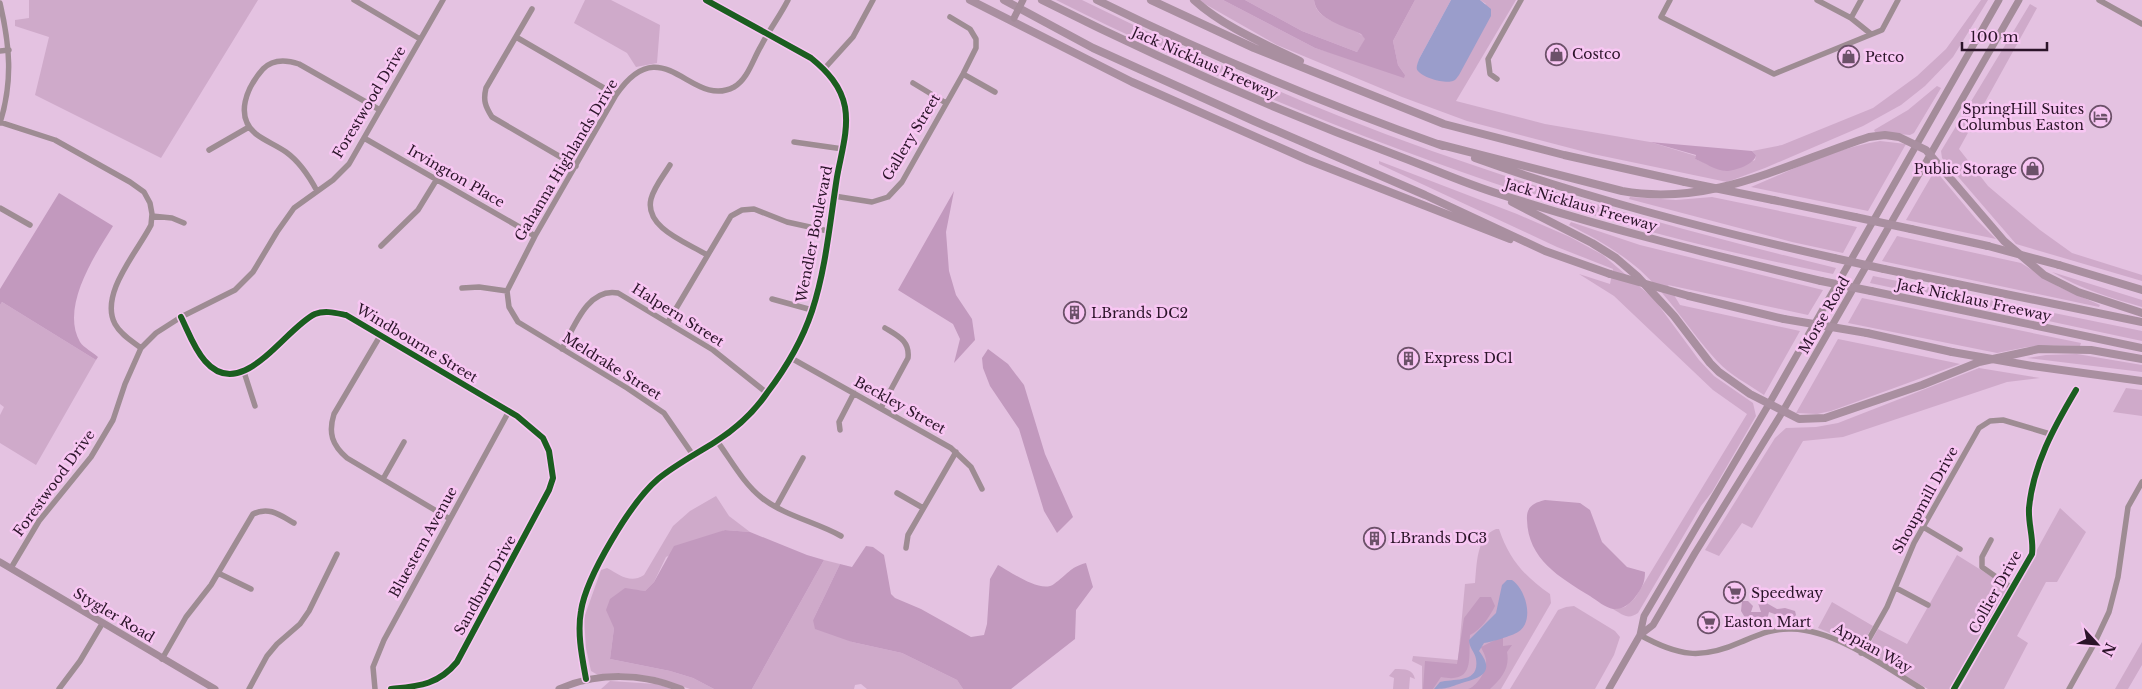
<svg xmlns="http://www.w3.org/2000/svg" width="2142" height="689" viewBox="0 0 2142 689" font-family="'Libre Baskerville',serif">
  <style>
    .green { fill: #cfaaca }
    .forest { fill: #c299be }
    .water { fill: #9a9dcb }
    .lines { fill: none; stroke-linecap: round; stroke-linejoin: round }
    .minor { stroke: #9e8c93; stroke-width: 5.5 }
    .major { stroke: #a48c9a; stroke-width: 7 }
    .highway { stroke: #a98fa0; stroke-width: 8 }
    .major-bridge { stroke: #a48c9a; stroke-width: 7 }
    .highway-bridge { stroke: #a98fa0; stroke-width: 8 }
    .cycleway-casing { stroke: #f8c6f3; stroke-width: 9 }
    .cycleway { stroke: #1b5e20; stroke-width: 6 }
    .labels { text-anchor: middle; stroke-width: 5; stroke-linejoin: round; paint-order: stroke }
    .poi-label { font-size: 14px; fill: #2b1429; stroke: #f8c6f3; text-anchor: start }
    .street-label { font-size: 14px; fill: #2b1429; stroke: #f8c6f3 }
  </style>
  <rect width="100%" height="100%" fill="#e4c2e1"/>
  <path class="green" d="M29,0H258L161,158L35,95L49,37L15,26V20L29,18Z
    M585,0H611L660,25L657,63L636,67L627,53L574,23Z
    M1056,0H1082C1166,41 1252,81 1339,116C1500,180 1667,227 1836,268L1833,274C1762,259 1692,244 1623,224C1427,166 1238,91 1056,0Z
    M1198,0H1223L1315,48L1405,75L1398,65L1393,41L1415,0H1451L1419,59L1417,67L1486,4L1480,0H1516L1456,101L1545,124L1650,142L1696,156L1695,159L1726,171L1755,160L1756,155L1752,151L1782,145L1873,108L1917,76L1946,49L1981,0H1988L1953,57L1925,86L1901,105L1863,126L1765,168L1727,182L1593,154L1467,121L1402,97L1277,45Z
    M1245,0H1314C1316,24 1352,23 1366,39L1357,52L1302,31Z
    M2030,4L2037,8L1959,149L1988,186L2040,230L2072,253L2142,275V281L2016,244L1942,158L1941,151Z
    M1937,86L1941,88L1914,133L1910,135L1875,132L1874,130L1908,110Z
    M1880,141L1906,144L1868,211L1751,187C1792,170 1835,148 1880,141Z
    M1379,161L1517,214L1570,237L1603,255L1654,299L1699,360L1714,376L1753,403L1756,416L1712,492L1701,506L1638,613C1628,620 1623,615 1613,609L1625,607L1635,598L1747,414L1713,390L1614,296L1579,274L1610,284L1613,269L1557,247L1379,164Z
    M1935,170L1976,219L1996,239L1906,220Z
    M1630,197L1676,200L1712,197L1857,227L1843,253L1792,242L1629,199Z
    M1571,222L1640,245L1823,290L1808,315L1668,285L1680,305L1800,331L1764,395C1748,384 1730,375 1717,361C1690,332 1670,297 1640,270C1618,251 1595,238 1569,225Z
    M1897,236L2021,263L2059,287L2100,305L2099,307L1882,261Z
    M2052,272L2142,300V307C2111,298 2081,289 2052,272Z
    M1873,276L2142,331V341L1870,283Z
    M1862,298L2081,343L2080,346L2053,345L2027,347L1997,353L1848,323Z
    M2,302L96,360L36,465L0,443V415L4,407L0,404V305Z
    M1838,339L1951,362L1960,364L1831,411L1817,414L1796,413Z
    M2077,354L2142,365V372L2027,358L2046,355Z
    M1979,368L2040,378L2007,382L1843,437L1803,441L1752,528L1742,523L1719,556L1705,550L1775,438L1786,428L1816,427L1838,423Z
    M2126,388L2142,390V416L2113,412Z
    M716,496L729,516L750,532L725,530L666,557L654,582L645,591L625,589L614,628L610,659L670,671L693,678L714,689H690L655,677L598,675L591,671L586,648L584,618L601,570L607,568C620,575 630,584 644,575L673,526L690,511Z
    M2060,508L2086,532L2057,582H2046L2017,636L2028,643L2004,689H1960Z
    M1496,529H1499C1509,559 1524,576 1550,594L1551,603L1501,689H1422V666L1412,661L1413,656L1458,660L1465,584L1475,583C1477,564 1476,537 1496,529Z
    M1957,555L2010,588L1951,689H1928L1867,654L1868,647L1878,629L1907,644Z
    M824,560L840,564L813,620L852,642L902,653L957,680L963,689H867L861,684L855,685L854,689H752Z
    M1832,602L1873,626L1859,649L1837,636L1818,628Z
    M1574,606L1615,631L1620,637L1614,655L1595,689H1510L1558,610L1566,607Z
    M2142,642V665L2128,689H2115Z
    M1395,669C1405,669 1413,669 1415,679L1410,677L1409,689H1393L1394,678L1389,676Z
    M610,681L656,684L672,689H601Z"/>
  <path class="forest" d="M1223,0H1245L1302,31L1357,52L1365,39L1361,34C1345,26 1316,20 1314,0H1415L1393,41L1398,65L1405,75L1404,78L1315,48Z
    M1650,142L1752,151L1756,155C1755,164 1735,171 1726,171C1716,171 1704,162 1695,159L1696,155Z
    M954,191L946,232L949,271L956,295L972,319L975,340L954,363L960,339L953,324L898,290Z
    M59,193L113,226C95,255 60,307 80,342C84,348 93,352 98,357L96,360L2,302L0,305V289Z
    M988,349L1008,364L1024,385L1045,454L1073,517L1057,533L1044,511L1019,429L990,386L983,368L982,358Z
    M1545,500L1580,503L1590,510L1602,542L1627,567L1645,572C1645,582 1642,588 1636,596C1631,603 1623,610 1613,609C1606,608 1596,600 1590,596C1559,577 1528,559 1527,520C1526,507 1533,503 1545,500Z
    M725,530L750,532L807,555L824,560L752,689H714L693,678L670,671L610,659L614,628L606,610L610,599L625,588L645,591L654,582L674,546Z
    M866,546L873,547L884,555L891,594L895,598L921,609L971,637L984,635L987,624L990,579L998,565C1011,572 1041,594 1054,584C1067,575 1070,567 1086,563L1093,587L1076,610L1075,639L1011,689H963L957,680L902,653L852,642L815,629L813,620L840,564L852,567Z
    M1480,597H1491L1495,606C1490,616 1481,630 1470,635C1468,657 1476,684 1441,677L1433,689H1423L1425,661L1457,664L1464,618Z
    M1742,601H1748L1753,606L1751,612H1761L1758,603L1763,601L1777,609L1785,608L1795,611L1796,615L1793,619L1786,615L1780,616L1769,612L1767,620L1749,624L1741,611Z
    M1503,636V646L1512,645L1507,652C1510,668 1502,678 1490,689H1468C1476,687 1486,672 1486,663C1487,658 1483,652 1481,647Z"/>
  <path class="water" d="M1451,0H1480L1491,9V16L1459,75C1457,77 1456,80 1453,81C1446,84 1423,78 1418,71C1415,68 1418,63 1419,59Z
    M1507,580H1512C1526,589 1535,622 1518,632C1512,636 1491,642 1484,643L1479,651C1494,670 1484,677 1465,682C1451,686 1450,689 1434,689L1440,682C1453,678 1480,684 1476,659C1475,652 1469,648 1469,640L1496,613L1502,585Z"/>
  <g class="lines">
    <path class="minor" d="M354,0L420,39
      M1670,0L1661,17L1774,74L1882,30L1898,0
      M1817,0L1851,18L1871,34
      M2099,0L2142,24
      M0,3C10,46 13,81 0,123
      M532,9L486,88C483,100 485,106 492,117L576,166
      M1851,18L1861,0
      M516,37L616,95
      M0,51L9,50
      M824,69L853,37L873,0
      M963,74L995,92
      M1497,79L1490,74L1488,59L1521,0
      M913,83L946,103
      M0,122L55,140L130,182L144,192L150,203L152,214L151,225C138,251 99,294 115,324C121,335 132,341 141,348
      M364,138L535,236
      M794,142L843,149
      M209,150L249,127
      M670,165C664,175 654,187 651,199C644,228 688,243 707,255
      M317,191C309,176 300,162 286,152C276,145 265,141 256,134C234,116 247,87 263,69C273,59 287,60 299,64L380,110
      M834,196L872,202L888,197L902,182L963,74L976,48V39L970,29L950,17
      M0,208L30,225
      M152,216L172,218L184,223
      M381,246L418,210L437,179
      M462,288L479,287L507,291
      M772,299L812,310
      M181,317C188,331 194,349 205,361C242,404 285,328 315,314C325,310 336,313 346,315L517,416L543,438L549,451L553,478L549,490L457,662C438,685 419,686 391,689
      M668,322L731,216L742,210L754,209L787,222L828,231
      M380,336L334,414C328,433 332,445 347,458L450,519
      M562,349C574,327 588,287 618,293L713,350L767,393
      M791,358L951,448L971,467L982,489
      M244,372L255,406
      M881,408L908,358C910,341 898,336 885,328
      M840,430L839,422L854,393
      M717,441C731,460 743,483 762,498C785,516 816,522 841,536
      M693,455L664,413L627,388L518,322L509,307L507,291L535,236L616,95C663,26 691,110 734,87C748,79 753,59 761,46C769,30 780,16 788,0
      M383,479L404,442
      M897,493L923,508
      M776,507L803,458
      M1923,527L1960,549
      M1991,540L1982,557V567L2012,588
      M906,548L908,535L956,452
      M11,568L39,521L91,457L113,420L125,384L141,348L156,333L181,317L235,290L253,272L277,232L294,208L333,180L349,164L443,0
      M218,573L251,589
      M1896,588L1928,605
      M1640,635C1678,656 1701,660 1741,642C1758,635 1773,628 1792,629C1836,630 1885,667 1922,689
      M1861,653L1887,607L1914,543L1979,428L1990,421L2003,420L2050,434
      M162,659L186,617L211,585L253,514C269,506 280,515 294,523
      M586,679C582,657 577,633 581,611C586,577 631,502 658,479C675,465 696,454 715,442C734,430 754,412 767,393C786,368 802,341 812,311C826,269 830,221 837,177C841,154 849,130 845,107C841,86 827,71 811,58L706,0
      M59,689L80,661L102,624
      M249,689L267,656L277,644L300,624L309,611L337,554
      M375,689L373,667L384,640L509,411
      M1954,689L2032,554C2034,539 2028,524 2029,508C2033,465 2054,427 2076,390
      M2069,689L2093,646L2109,612L2118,577L2128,507L2142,482"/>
    <path class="major" d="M0,562L215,689
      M1640,635L1653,625L1695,553L1783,411L2019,0
      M559,689C597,672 643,673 681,689
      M1609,689L1640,635L1644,616L1769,404L1999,0"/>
    <path class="highway" d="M970,0L1132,82L1308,160L1510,239
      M1004,0L1093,48L1254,121L1425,195L1545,251L1610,274
      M1042,0C1159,59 1278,111 1401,157C1433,169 1466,184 1499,194C1604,228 1713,255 1821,281
      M1097,0C1210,56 1325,104 1443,146
      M1151,0L1254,48L1444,124L1564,155L1685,182
      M1194,0C1224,27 1263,43 1300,61
      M1438,144L1622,191C1711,207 1786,164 1869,137L1885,135L1899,137L1926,150L2004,241L2044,275L2078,292L2142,313
      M1475,158C1592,200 1713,231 1834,258
      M1773,200L1855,217
      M1512,202L1592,243L1616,258L1637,276L1674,316L1710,363L1719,372L1750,394L1799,419L1825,418L1922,385L1979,362L2039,349L2091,350L2142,359
      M1911,229L1988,246
      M2059,265L2142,290
      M1884,269L2142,322
      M1871,291L2142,348
      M1689,296L1784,319
      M1867,333L1952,352
      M2032,366L2142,381"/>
    <path class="major-bridge" d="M1014,18L1023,0"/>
    <path class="highway-bridge" d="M1685,182L1773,200
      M1855,217L1911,229
      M1988,246L2059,265
      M1834,258L1884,269
      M1610,274L1689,296
      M1821,281L1871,291
      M1784,319L1867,333
      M1952,352L2032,366"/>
    <defs>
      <path id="cycleway" d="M181,317C188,331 194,349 205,361C242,404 285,328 315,314C325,310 336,313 346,315L517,416L543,438L549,451L553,478L549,490L457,662C438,685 419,686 391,689
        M586,679C582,657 577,633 581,611C586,577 631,502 658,479C675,465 696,454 715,442C734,430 754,412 767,393C786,368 802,341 812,311C826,269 830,221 837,177C841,154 849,130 845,107C841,86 827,71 811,58L706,0
        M1954,689L2032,554C2034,539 2028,524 2029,508C2033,465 2054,427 2076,390"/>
    </defs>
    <use href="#cycleway" class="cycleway-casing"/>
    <use href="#cycleway" class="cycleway"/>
  </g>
  <defs>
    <symbol id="shop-ring" viewBox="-11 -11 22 22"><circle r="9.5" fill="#f8c6f3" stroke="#6c5169" stroke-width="1.5"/><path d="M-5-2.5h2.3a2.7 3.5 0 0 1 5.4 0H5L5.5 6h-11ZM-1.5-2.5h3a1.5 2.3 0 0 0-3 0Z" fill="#6c5169"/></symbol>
    <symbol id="hotel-ring" viewBox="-11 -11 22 22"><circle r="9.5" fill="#f8c6f3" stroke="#6c5169" stroke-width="1.5"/><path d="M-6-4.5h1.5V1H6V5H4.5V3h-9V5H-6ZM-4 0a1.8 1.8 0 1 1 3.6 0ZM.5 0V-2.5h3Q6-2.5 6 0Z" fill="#6c5169"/></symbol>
    <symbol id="building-ring" viewBox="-11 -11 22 22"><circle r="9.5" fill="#f8c6f3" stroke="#6c5169" stroke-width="1.5"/><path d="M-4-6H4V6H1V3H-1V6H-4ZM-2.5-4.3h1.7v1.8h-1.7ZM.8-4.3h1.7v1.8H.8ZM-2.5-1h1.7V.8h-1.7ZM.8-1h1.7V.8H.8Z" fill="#6c5169"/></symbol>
    <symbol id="supermarket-ring" viewBox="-11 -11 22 22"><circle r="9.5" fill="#f8c6f3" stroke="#6c5169" stroke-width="1.5"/><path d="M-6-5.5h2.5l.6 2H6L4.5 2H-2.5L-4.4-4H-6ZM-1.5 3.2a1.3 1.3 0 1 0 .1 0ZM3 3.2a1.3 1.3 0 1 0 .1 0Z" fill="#6c5169"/></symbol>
  </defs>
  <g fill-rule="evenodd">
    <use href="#shop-ring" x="1544" y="42" width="25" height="25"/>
    <use href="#shop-ring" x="1836" y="44" width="25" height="25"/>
    <use href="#hotel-ring" x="2088" y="104" width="25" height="25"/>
    <use href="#shop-ring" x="2020" y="156" width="25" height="25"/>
    <use href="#building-ring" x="1062" y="300" width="25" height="25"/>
    <use href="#building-ring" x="1396" y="346" width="25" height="25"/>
    <use href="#building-ring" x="1362" y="526" width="25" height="25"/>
    <use href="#supermarket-ring" x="1722" y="580" width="25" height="25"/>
    <use href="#supermarket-ring" x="1696" y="610" width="25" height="25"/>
  </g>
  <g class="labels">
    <g class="poi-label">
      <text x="1572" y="59">Costco</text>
      <text x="1865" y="62">Petco</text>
      <text x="2084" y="114" text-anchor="end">SpringHill Suites<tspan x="2084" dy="16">Columbus Easton</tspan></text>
      <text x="2017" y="174" text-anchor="end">Public Storage</text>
      <text x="1091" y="318">LBrands DC2</text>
      <text x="1424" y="363">Express DC1</text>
      <text x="1390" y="543">LBrands DC3</text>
      <text x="1751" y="598">Speedway</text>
      <text x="1724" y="627">Easton Mart</text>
    </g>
    <g class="street-label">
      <text transform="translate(1205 63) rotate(24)" y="5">Jack Nicklaus Freeway</text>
      <text transform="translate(369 102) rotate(-59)" y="5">Forestwood Drive</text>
      <text transform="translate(911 137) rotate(-59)" y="5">Gallery Street</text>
      <text transform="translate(566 160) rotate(-59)" y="5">Gahanna Highlands Drive</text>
      <text transform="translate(456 176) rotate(30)" y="5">Irvington Place</text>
      <text transform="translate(1581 205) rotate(16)" y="5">Jack Nicklaus Freeway</text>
      <text transform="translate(814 234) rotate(-79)" y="5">Wendler Boulevard</text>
      <text transform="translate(1974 300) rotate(12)" y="5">Jack Nicklaus Freeway</text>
      <text transform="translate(678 315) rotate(32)" y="5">Halpern Street</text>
      <text transform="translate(1824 315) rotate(-60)" y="5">Morse Road</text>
      <text transform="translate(417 343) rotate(31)" y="5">Windbourne Street</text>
      <text transform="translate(612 366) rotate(32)" y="5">Meldrake Street</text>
      <text transform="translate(900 405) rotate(29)" y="5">Beckley Street</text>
      <text transform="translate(54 483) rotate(-54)" y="5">Forestwood Drive</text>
      <text transform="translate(1925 500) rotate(-61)" y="5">Shoupmill Drive</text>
      <text transform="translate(423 542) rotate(-61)" y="5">Bluestem Avenue</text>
      <text transform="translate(485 585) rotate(-61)" y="5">Sandburr Drive</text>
      <text transform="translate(1995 592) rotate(-61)" y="5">Collier Drive</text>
      <text transform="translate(114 615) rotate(31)" y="5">Stygler Road</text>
      <text transform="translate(1873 648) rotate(29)" y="5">Appian Way</text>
    </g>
  </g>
  <g transform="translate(2097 644) rotate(116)" stroke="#f8c6f3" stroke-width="4" paint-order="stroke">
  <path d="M0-4L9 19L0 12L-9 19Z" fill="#2b1429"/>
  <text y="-8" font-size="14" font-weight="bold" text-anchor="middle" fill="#2b1429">N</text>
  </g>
  <path d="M1962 42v8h85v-8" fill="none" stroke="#2b1429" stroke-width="2.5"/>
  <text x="1970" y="42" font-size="15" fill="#2b1429" stroke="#f8c6f3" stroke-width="4" paint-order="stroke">100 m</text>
</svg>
